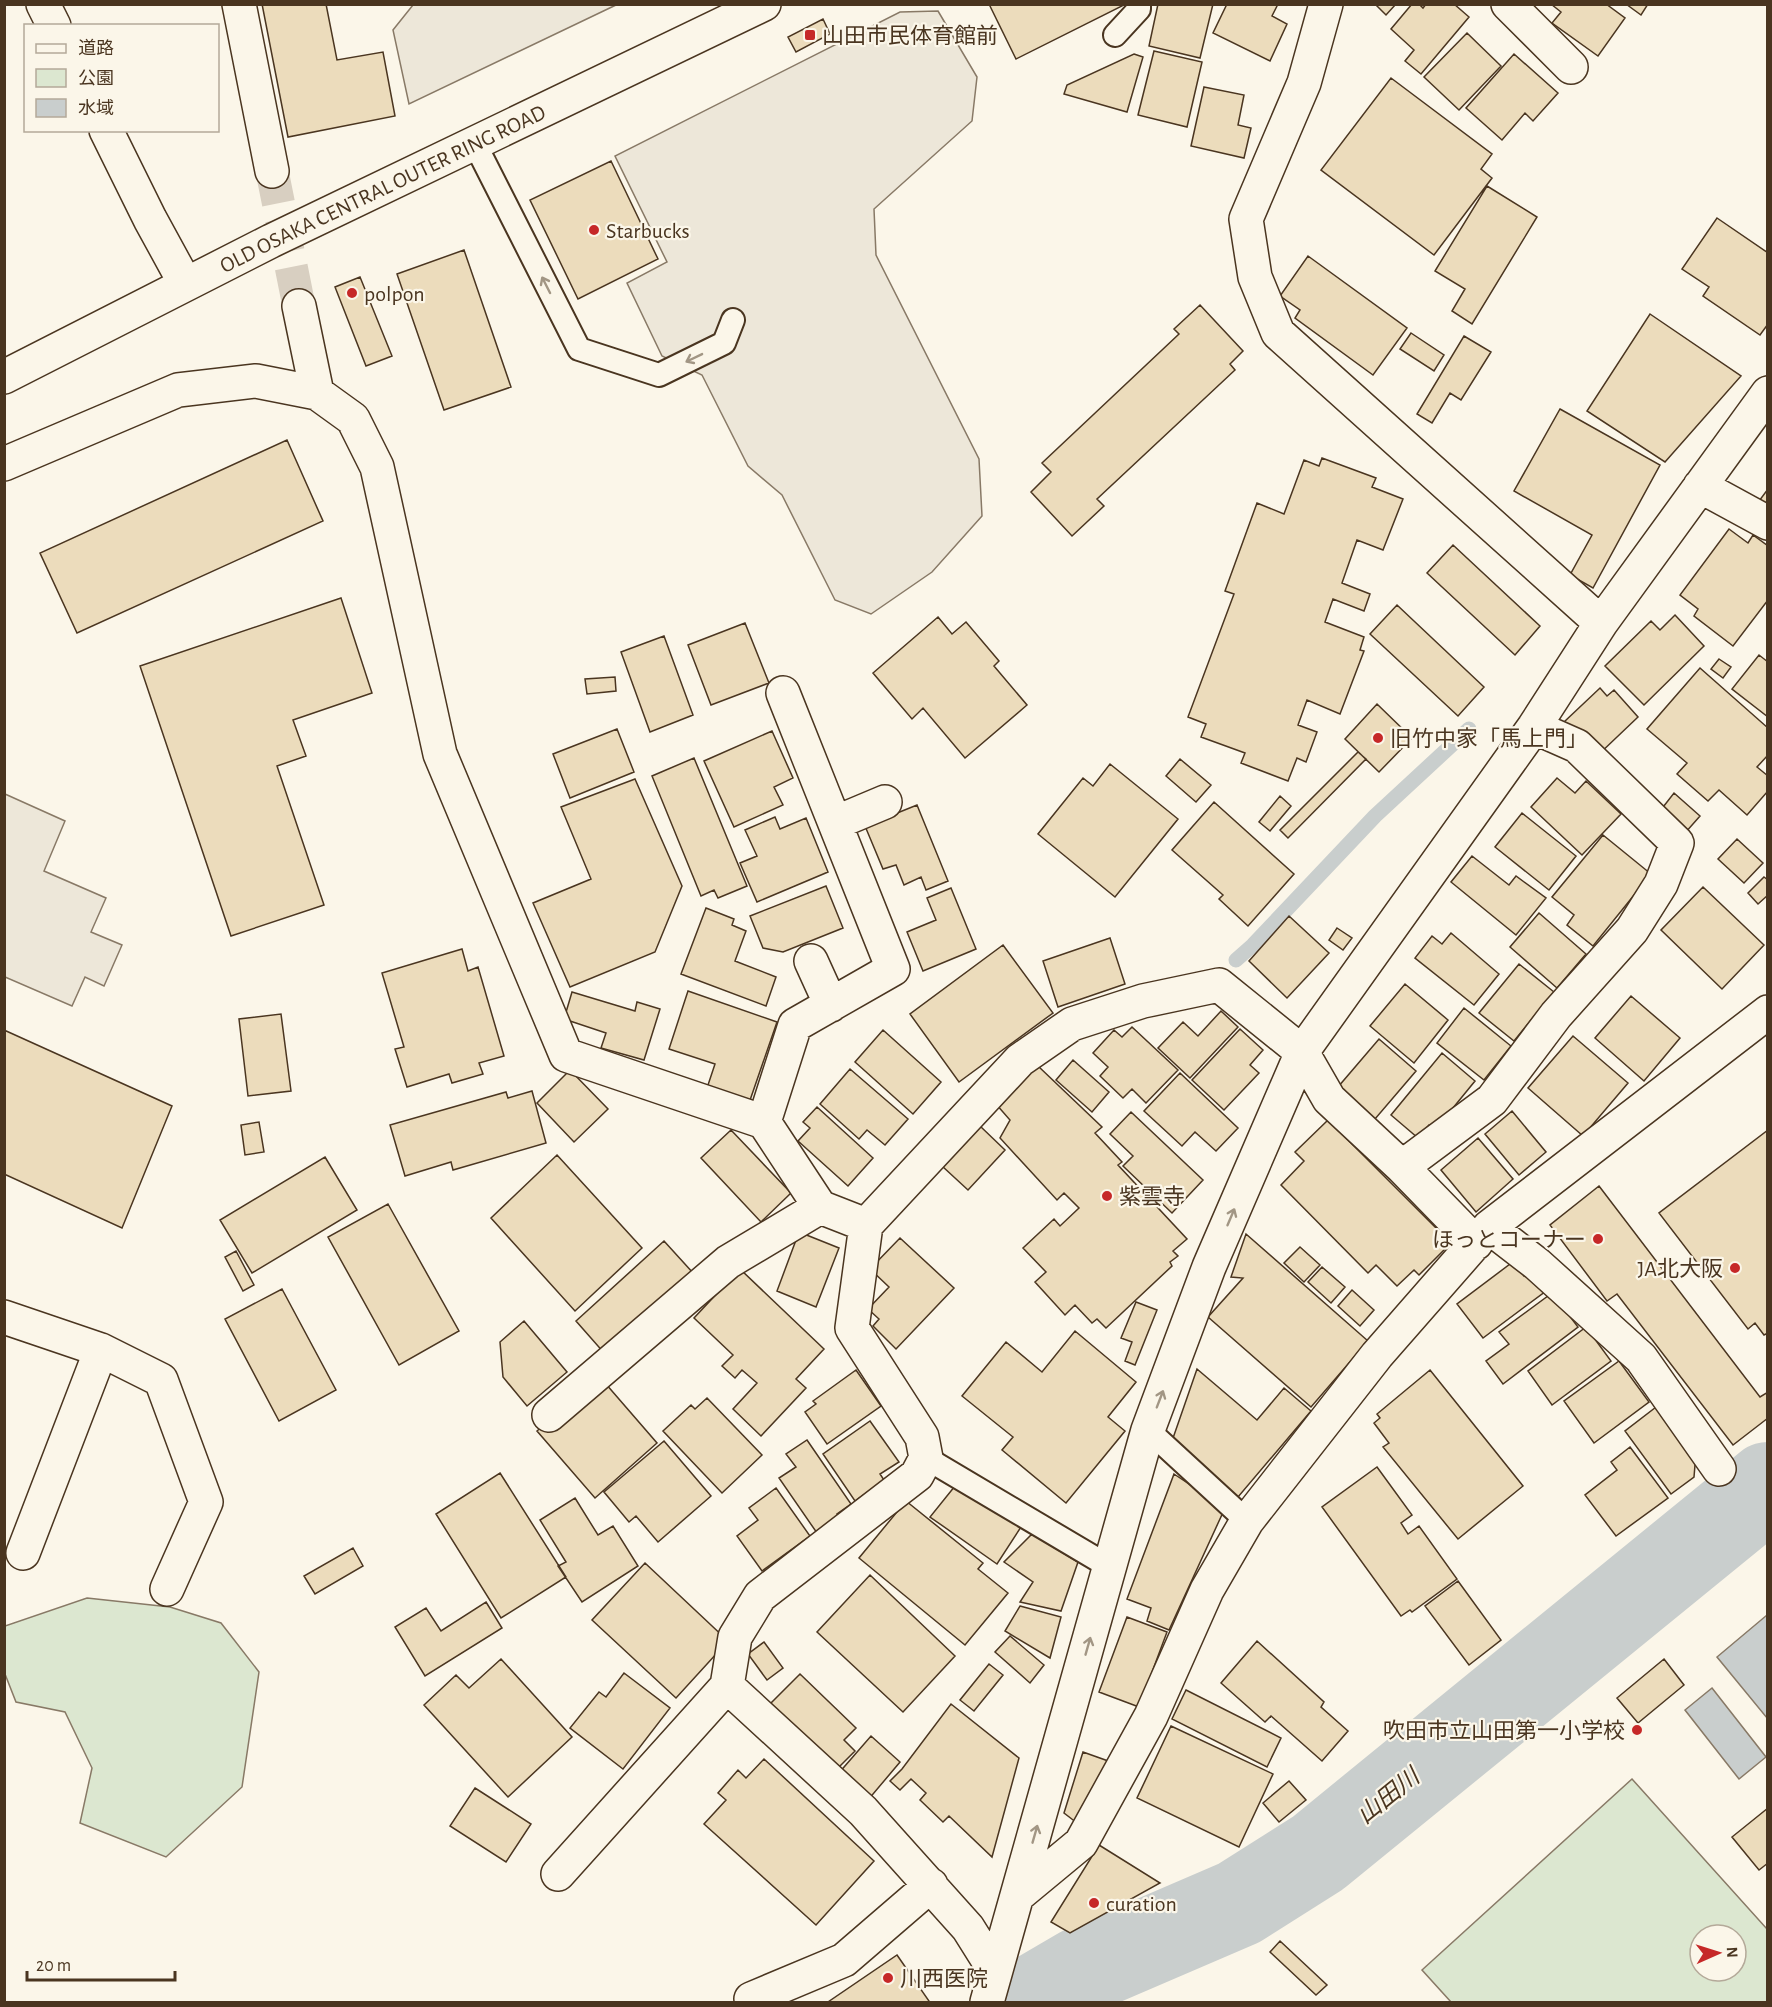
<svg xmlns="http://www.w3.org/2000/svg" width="1772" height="2007" viewBox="0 0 1772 2007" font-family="'Alegreya Sans','Noto Sans JP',sans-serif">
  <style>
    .green { fill: #dce7d0; stroke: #887966; stroke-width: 1.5; fill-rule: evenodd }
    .parking { fill: #ede7d9; stroke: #887966; stroke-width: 1.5 }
    .water { fill: #c9cecd; stroke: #887966; stroke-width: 1.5 }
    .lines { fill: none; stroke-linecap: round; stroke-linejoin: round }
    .stream { stroke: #c9cecd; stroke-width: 15 }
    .river { stroke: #c9cecd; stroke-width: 88 }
    .building { fill: #ecdcbc; stroke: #4a3520; stroke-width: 1.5 }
    .street-tunnel { stroke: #d8cfc1; stroke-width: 33; stroke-dasharray: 33 16; stroke-linecap: butt }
    .lane-casing { stroke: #4a3520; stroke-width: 26 }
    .street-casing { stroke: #4a3520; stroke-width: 36 }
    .secondary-casing { stroke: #4a3520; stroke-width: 36 }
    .primary-casing { stroke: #4a3520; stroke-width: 36 }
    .lane { stroke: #fbf6e9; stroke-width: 22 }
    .street { stroke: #fbf6e9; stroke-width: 33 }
    .secondary { stroke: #fbf6e9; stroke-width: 33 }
    .primary { stroke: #fbf6e9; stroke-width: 33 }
    .oneway { stroke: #a29684 }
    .poi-dot { fill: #c62828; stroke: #fbf6e9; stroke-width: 2 }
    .labels { text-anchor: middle; stroke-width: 4.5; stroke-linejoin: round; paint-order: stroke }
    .poi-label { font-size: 22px; fill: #4a3520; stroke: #fbf6e9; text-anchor: start }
    .street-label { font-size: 22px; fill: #4a3520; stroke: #fbf6e9 }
    .water-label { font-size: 24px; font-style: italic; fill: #4a3520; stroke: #fbf6e9 }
  </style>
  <rect width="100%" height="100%" fill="#fbf6e9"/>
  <path class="green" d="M87,1598L170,1607L221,1623L259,1672L242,1787L166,1857L80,1823L92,1768L65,1712L16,1702L5,1674V1626Z
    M1632,1779L1767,1929V2002H1451L1422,1970ZM1700,1935H1736V1971H1700Z"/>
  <path class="parking" d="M413,5V4L616,5L409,104L393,30Z
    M938,11L977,77L972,121L874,209L876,255L979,459L982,516L932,572L871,614L835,600L782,495L748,466L702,375L662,356L627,283L667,262L615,156L900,12Z
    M5,794L65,821L44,871L106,898L91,932L122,945L104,986L85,977L72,1006L5,977Z"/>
  <path class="water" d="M1767,1615V1718L1717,1657Z
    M1712,1688L1766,1757L1739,1779L1685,1710Z"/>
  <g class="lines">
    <path class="stream" d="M1236,960L1253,945L1375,816L1469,729"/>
    <path class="river" d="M1028,2002L1081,1971L1239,1903L1318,1853L1768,1486"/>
  </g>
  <path class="building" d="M262,4H326L337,60L383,52L395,116L288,137Z
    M989,4H1121L1122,6L1016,59Z
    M1158,4H1213L1200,58L1149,46Z
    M1227,4H1278L1272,16L1287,24L1270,61L1213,33Z
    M1375,4H1396L1386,15Z
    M1412,4H1419L1423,8L1426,4H1454L1469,17L1421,74L1405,61L1414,50L1391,29Z
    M1551,4H1606L1625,18L1598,56L1552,23L1561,12Z
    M1626,4H1648L1641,15Z
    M823,19L830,34L796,52L788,37Z
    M1467,33L1501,66L1459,110L1424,77Z
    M1154,51L1202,62L1187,127L1138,115Z
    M1134,54L1143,57L1127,112L1064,94L1067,85Z
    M1514,54L1558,93L1533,121L1525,113L1502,140L1466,108Z
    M1391,78L1492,154L1481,169L1492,178L1434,255L1321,170Z
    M1204,87L1244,95L1238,125L1251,128L1244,158L1191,146Z
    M611,161L658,259L578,299L530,200Z
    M1487,186L1537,217L1472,324L1452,311L1465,289L1435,271Z
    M1717,218L1768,253V324L1760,335L1703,296L1709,287L1682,269Z
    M464,250L511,387L444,410L397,274Z
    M1308,256L1407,328L1373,375L1295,318L1300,310L1280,296Z
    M360,277L392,356L366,366L335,287Z
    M1200,305L1243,351L1230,364L1235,370L1097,499L1104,506L1072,536L1031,492L1051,472L1042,463L1179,334L1174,329Z
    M1650,314L1741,376L1665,462L1587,411Z
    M1411,333L1444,355L1434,371L1400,349Z
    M1464,336L1491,352L1461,400L1450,393L1432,423L1417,414Z
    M1560,409L1660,465L1593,588L1570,575L1592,535L1514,491Z
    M287,440L323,521L77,633L40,553Z
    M1322,458L1376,478L1372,487L1403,499L1383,550L1357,540L1342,583L1370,594L1364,611L1333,599L1325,622L1364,637L1360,650L1364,651L1340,714L1307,700L1298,725L1317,732L1306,762L1297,758L1288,781L1241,763L1245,753L1201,737L1206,724L1188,717L1234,594L1225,591L1257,503L1284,514L1304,460L1319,466Z
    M1768,489V507L1759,501Z
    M1729,529L1748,543L1753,535L1768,546V600L1733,646L1694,616L1698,609L1680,595Z
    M1453,545L1540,626L1515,655L1427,573Z
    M341,598L372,693L293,720L306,756L277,766L324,905L231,936L140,666Z
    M1397,605L1484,687L1458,716L1370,634Z
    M1675,615L1704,646L1644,705L1605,666L1651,621L1660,630Z
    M938,617L952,634L966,622L999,661L994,666L1027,705L965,758L923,708L912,719L873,673Z
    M745,623L769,683L711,705L688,645Z
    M664,636L693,715L650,732L621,652Z
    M1759,655L1768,662V717L1732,689Z
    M1719,659L1731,667L1723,678L1711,669Z
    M1700,668L1768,728V755L1757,767L1768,776V791L1747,815L1719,790L1708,801L1677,774L1687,763L1647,729Z
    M615,677L616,691L587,694L585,679Z
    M1600,688L1607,696L1614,690L1638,717L1596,757L1564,722Z
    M1377,704L1412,738L1379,772L1345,739Z
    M617,729L634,772L570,798L553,754Z
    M772,731L793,778L774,787L783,805L734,827L704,761Z
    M1358,752L1366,759L1288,838L1280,830Z
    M694,758L747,886L718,898L714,890L701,896L652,776Z
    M1180,759L1211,785L1196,802L1166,776Z
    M1110,764L1178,819L1115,897L1038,834L1083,778L1093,786Z
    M1557,778L1575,793L1586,781L1621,814L1582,855L1531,807Z
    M635,779L682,886L655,952L570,987L533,903L591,879L561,807Z
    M1674,793L1700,816L1685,833L1660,811Z
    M1280,796L1291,806L1270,831L1259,822Z
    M1214,802L1294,874L1248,926L1219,899L1223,895L1172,850Z
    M917,805L948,881L926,890L921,877L904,885L896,865L883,869L865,826Z
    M1522,813L1576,856L1549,890L1495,847Z
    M775,817L780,829L806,818L828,872L757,902L740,863L757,856L745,830Z
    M1603,835L1651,874L1593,946L1567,925L1574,915L1552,897Z
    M1737,839L1763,863L1744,883L1718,859Z
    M1472,856L1509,885L1516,876L1546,898L1516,935L1451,882Z
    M1764,877L1768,880V895L1758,904L1748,893Z
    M826,886L843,928L783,952L763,948L750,916Z
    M1703,887L1764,945L1722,989L1661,930Z
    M951,888L976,949L923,971L907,932L936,920L927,898Z
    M706,908L734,919L732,925L746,931L735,961L776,977L766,1006L681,974Z
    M1539,913L1586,954L1557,988L1510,947Z
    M1289,916L1329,953L1287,998L1249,961Z
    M1337,928L1352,938L1343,950L1329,940Z
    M1451,933L1499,974L1474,1005L1415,958L1432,936L1442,944Z
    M1110,938L1125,984L1058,1007L1043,961Z
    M1003,945L1053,1013L959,1082L910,1014Z
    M462,949L468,971L478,967L504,1056L479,1063L483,1074L452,1083L449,1074L407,1087L395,1049L404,1047L382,973Z
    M1519,964L1554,992L1514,1041L1479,1013Z
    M1405,984L1448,1020L1414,1063L1370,1026Z
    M688,991L777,1022L748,1106L706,1091L715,1064L669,1049Z
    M572,992L635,1011L637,1002L660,1009L644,1060L601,1048L606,1033L564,1019Z
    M1631,996L1680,1038L1644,1081L1595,1038Z
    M1464,1008L1511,1046L1484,1080L1437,1043Z
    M1221,1011L1238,1027L1190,1078L1158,1048L1183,1022L1198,1036Z
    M281,1014L291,1091L248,1096L239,1019Z
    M1132,1027L1178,1070L1146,1103L1132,1089L1123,1098L1100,1076L1108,1067L1093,1053L1114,1030L1122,1037Z
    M1240,1029L1263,1050L1250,1065L1259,1073L1224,1110L1192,1080Z
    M4,1030L172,1106L122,1228L4,1174Z
    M883,1030L941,1082L913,1114L855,1062Z
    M1573,1036L1628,1083L1583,1136L1528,1088Z
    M1379,1039L1416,1071L1375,1119L1338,1087Z
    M1442,1053L1475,1081L1435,1130L1429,1125L1418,1138L1391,1115Z
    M1073,1060L1109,1092L1092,1112L1056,1080Z
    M1038,1066L1102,1127L1095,1133L1122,1162L1118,1165L1187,1239L1173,1251L1178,1256L1170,1262L1172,1266L1106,1328L1097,1319L1092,1323L1075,1305L1065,1315L1035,1282L1046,1272L1023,1248L1054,1219L1060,1226L1079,1208L1064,1193L1057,1200L1000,1138L1010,1120L996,1104Z
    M850,1069L908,1119L885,1145L867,1130L859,1139L820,1104Z
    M570,1070L608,1109L574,1142L537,1103Z
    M1180,1073L1238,1128L1216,1151L1195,1132L1182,1146L1144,1111Z
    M532,1091L546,1143L453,1170L451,1162L405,1176L390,1125L506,1092L508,1098Z
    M817,1107L873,1158L848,1186L798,1141L810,1128L803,1122Z
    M1512,1111L1546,1152L1519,1175L1485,1134Z
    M1131,1112L1203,1180L1172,1213L1123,1166L1133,1156L1110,1134Z
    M1328,1120L1451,1243L1419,1275L1414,1270L1397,1286L1376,1265L1368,1273L1281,1185L1304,1161L1295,1152Z
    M259,1122L264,1152L245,1155L241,1125Z
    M980,1126L1005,1150L968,1190L942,1166Z
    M731,1130L791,1193L761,1222L701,1158Z
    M1768,1130V1333L1764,1335L1755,1323L1748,1329L1659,1213Z
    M1478,1138L1513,1179L1476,1212L1441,1170Z
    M557,1155L642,1248L575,1311L491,1218Z
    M325,1157L357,1210L252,1273L220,1220Z
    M1599,1186L1760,1397L1768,1392V1418L1733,1445L1617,1294L1607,1301L1550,1225Z
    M388,1204L459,1331L399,1365L328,1237Z
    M799,1232L839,1248L816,1307L777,1291Z
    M1246,1234L1368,1341L1311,1407L1208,1317L1243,1278L1231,1277Z
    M900,1238L954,1288L896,1349L873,1326L879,1319L868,1309L889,1287L870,1269Z
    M664,1241L694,1274L605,1354L576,1321Z
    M1300,1247L1320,1265L1304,1282L1284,1263Z
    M236,1251L254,1285L243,1291L225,1257Z
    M1514,1261L1524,1276L1531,1271L1546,1291L1483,1338L1457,1304Z
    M1322,1267L1345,1287L1331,1303L1308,1282Z
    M740,1269L824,1349L796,1379L806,1388L761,1436L733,1409L757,1383L742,1370L735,1378L722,1366L733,1355L694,1318Z
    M282,1289L336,1390L279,1421L225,1319Z
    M1352,1290L1374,1310L1360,1326L1338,1306Z
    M1552,1293L1578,1327L1503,1384L1486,1361L1509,1344L1499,1332Z
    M1136,1302L1157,1310L1135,1365L1125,1361L1132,1342L1121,1338Z
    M524,1321L567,1372L527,1406L503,1377L500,1342Z
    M1586,1327L1611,1361L1552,1405L1528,1371Z
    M1075,1331L1136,1382L1108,1417L1125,1431L1066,1503L1002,1450L1013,1437L962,1396L1006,1342L1042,1372Z
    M1619,1361L1649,1402L1594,1443L1564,1401Z
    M1197,1369L1257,1420L1284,1388L1311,1411L1238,1497L1172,1441Z
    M856,1370L881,1406L827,1444L805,1412L816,1404L813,1401Z
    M1430,1370L1523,1486L1458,1539L1383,1447L1389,1443L1374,1423L1380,1418L1377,1414Z
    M599,1376L657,1443L595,1498L537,1431Z
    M707,1398L762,1455L722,1493L663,1431L691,1405L695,1409Z
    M1660,1404L1696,1453L1694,1477L1671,1494L1625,1431Z
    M870,1421L899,1462L880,1474L884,1480L855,1501L823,1454Z
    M807,1440L851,1504L837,1514L839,1517L817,1533L779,1478L796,1467L786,1454Z
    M664,1441L711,1496L658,1542L636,1516L629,1522L604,1492Z
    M1630,1447L1668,1498L1616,1536L1585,1495L1617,1470L1611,1462Z
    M1377,1467L1412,1515L1401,1523L1408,1534L1419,1526L1457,1579L1412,1612L1410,1610L1401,1616L1322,1507Z
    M500,1473L566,1577L501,1618L436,1514Z
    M1174,1474L1225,1508L1169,1630L1147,1621L1151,1608L1127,1599Z
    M955,1486L1021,1527L997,1564L930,1517Z
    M776,1488L810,1536L762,1571L737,1536L758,1520L749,1508Z
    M575,1498L598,1535L613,1526L638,1566L582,1602L558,1566L566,1562L540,1520Z
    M906,1501L983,1563L978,1569L1008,1593L965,1645L859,1558Z
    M1032,1534L1078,1562L1061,1611L1020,1602L1033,1582L1004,1562Z
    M353,1548L363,1566L315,1594L304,1576Z
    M645,1563L728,1641L676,1698L592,1620Z
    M870,1575L955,1656L903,1712L817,1632Z
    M1458,1581L1501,1640L1469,1665L1425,1606Z
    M486,1602L502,1628L425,1676L395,1627L426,1608L441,1631Z
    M1020,1606L1061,1617L1050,1658L1005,1631Z
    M1127,1617L1167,1632L1139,1707L1099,1692Z
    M1010,1636L1044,1665L1030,1683L995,1652Z
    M1257,1641L1324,1702L1321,1707L1348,1731L1322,1761L1271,1716L1265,1722L1221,1683Z
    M764,1642L783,1668L767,1680L748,1654Z
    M501,1659L572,1737L508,1797L424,1705L456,1675L469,1688Z
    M1664,1659L1684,1685L1638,1723L1617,1698Z
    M989,1664L1003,1675L974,1711L960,1700Z
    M624,1673L670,1708L623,1769L570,1728L599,1692L606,1697Z
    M800,1674L856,1728L844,1740L855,1751L839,1767L825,1754L820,1758L768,1706Z
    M1186,1690L1281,1738L1267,1767L1172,1719Z
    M951,1704L1019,1758L992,1857L949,1816L943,1822L920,1800L926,1793L911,1779L900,1790L890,1781L902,1769Z
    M1171,1726L1273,1774L1239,1847L1137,1798Z
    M871,1736L900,1762L868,1800L838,1774Z
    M1083,1752L1111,1762L1077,1823L1064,1813Z
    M764,1759L874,1861L816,1925L704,1824L726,1800L718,1793L738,1770L746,1778Z
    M1289,1781L1306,1800L1279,1822L1263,1803Z
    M475,1788L531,1824L506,1862L450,1826Z
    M1768,1808V1863L1759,1870L1732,1837Z
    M1099,1845L1160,1883L1070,1933L1051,1922Z
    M1280,1941L1327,1985L1316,1995L1270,1952Z
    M897,1955L929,2001L926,2002H828Z"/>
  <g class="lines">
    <path class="street-tunnel" d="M272,171L299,306"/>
    <defs>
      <path id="lane" d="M1115,35L1139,9V4
        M475,144L579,349L659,375L724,343L733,320
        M1148,1430L1247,1521
        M926,1458L1110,1567"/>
      <path id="street" d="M239,4L272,171
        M1326,4L1304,83L1246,219L1255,277L1278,333L1601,623
        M1508,4L1571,67
        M299,306L317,393
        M4,464L178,390L256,381L317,393L353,419L377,467L440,754L566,1055L764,1122
        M1700,486L1768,523
        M783,693L893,969L795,1025L764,1122L820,1207L866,1225
        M835,823L885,802
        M811,961L831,1005
        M1402,1167L1492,1100L1556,1015L1632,930L1661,884L1677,843L1577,746L1534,727
        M1489,1227L1537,1264L1641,1358L1719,1469
        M4,1317L101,1350L161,1380L206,1502L167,1589
        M549,1415L728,1262L820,1207
        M23,1553L101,1350
        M558,1874L727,1686
        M1017,1896L1081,1843L1151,1716L1207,1590L1247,1521L1377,1355L1489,1227L1768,1012
        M995,1971L968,1928L863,1811L727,1686L735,1637L760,1596L917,1475L926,1458L922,1437L852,1328L866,1225L1020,1060L1072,1024L1143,1001L1219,985L1302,1052L1329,1099L1402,1167L1476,1243
        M751,1999L844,1960L931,1885
        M987,2002L1148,1430L1209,1267L1302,1052L1534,727L1601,623L1768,393"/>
      <path id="secondary" d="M43,4L54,26
        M106,130L150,219L185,283"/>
      <g id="primary">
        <path id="s1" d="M4,377L271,241L764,4"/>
      </g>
    </defs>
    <use href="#lane" class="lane-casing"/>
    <use href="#street" class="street-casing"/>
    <use href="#secondary" class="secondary-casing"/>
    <use href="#primary" class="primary-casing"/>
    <use href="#lane" class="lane"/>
    <use href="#street" class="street"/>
    <use href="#secondary" class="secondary"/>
    <use href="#primary" class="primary"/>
  </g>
  <defs><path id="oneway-shaft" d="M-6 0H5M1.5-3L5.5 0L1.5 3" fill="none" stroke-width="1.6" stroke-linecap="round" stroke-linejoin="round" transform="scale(1.5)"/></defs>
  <g class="oneway">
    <use href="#oneway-shaft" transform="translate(546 285) rotate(-117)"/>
    <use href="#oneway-shaft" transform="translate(694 358) rotate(154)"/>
    <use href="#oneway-shaft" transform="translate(1231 1217) rotate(-67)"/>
    <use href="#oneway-shaft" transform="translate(1160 1399) rotate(-69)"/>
    <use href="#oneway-shaft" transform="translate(1088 1646) rotate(-74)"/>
    <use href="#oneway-shaft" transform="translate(1035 1834) rotate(-74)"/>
  </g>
  <g class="poi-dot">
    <rect x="804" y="29" width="12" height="12" rx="3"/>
    <circle cx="594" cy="230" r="6"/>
    <circle cx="352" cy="293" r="6"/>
    <circle cx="1378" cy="738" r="6"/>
    <circle cx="1107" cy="1196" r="6"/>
    <circle cx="1598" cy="1239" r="6"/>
    <circle cx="1735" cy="1268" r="6"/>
    <circle cx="1637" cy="1730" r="6"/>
    <circle cx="1094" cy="1903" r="6"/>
    <circle cx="888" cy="1978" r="6"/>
  </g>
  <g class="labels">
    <g class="poi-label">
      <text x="822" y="43">山田市民体育館前</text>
      <text x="606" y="238">Starbucks</text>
      <text x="364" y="301">polpon</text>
      <text x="1390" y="746">旧竹中家「馬上門」</text>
      <text x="1119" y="1204">紫雲寺</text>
      <text x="1586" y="1247" text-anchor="end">ほっとコーナー</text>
      <text x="1723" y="1276" text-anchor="end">JA北大阪</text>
      <text x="1625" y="1738" text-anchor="end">吹田市立山田第一小学校</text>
      <text x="1106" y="1911">curation</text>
      <text x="900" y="1986">川西医院</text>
    </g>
    <g class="street-label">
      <text dy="8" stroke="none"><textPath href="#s1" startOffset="423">OLD OSAKA CENTRAL OUTER RING ROAD</textPath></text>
    </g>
    <g class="water-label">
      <text transform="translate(1388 1796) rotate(-39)" y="8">山田川</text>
    </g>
  </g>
  <rect width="1772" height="2007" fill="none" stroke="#4a3520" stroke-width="12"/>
  <rect x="24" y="24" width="195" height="108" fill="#fbf6e9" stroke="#b4a999" stroke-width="1.5"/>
  <rect x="36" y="44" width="30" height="9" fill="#fbf6e9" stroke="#b4a999" stroke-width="1.5"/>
  <text x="78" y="54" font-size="18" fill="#4a3520">道路</text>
  <rect x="36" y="69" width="30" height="18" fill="#dce7d0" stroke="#b4a999" stroke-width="1.5"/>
  <text x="78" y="84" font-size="18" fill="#4a3520">公園</text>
  <rect x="36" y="99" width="30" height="18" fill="#c9cecd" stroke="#b4a999" stroke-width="1.5"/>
  <text x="78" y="114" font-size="18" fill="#4a3520">水域</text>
  <g transform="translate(1718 1953) rotate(87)"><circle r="28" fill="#fbf6e9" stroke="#b4a999" stroke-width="1.5"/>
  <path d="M0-4.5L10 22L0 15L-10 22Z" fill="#c62828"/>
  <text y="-9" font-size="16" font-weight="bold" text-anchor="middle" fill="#4a3520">N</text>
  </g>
  <path d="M27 1971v9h148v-9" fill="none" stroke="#4a3520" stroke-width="3"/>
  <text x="36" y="1971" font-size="18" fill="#4a3520" stroke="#fbf6e9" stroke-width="4.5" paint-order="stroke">20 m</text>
</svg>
